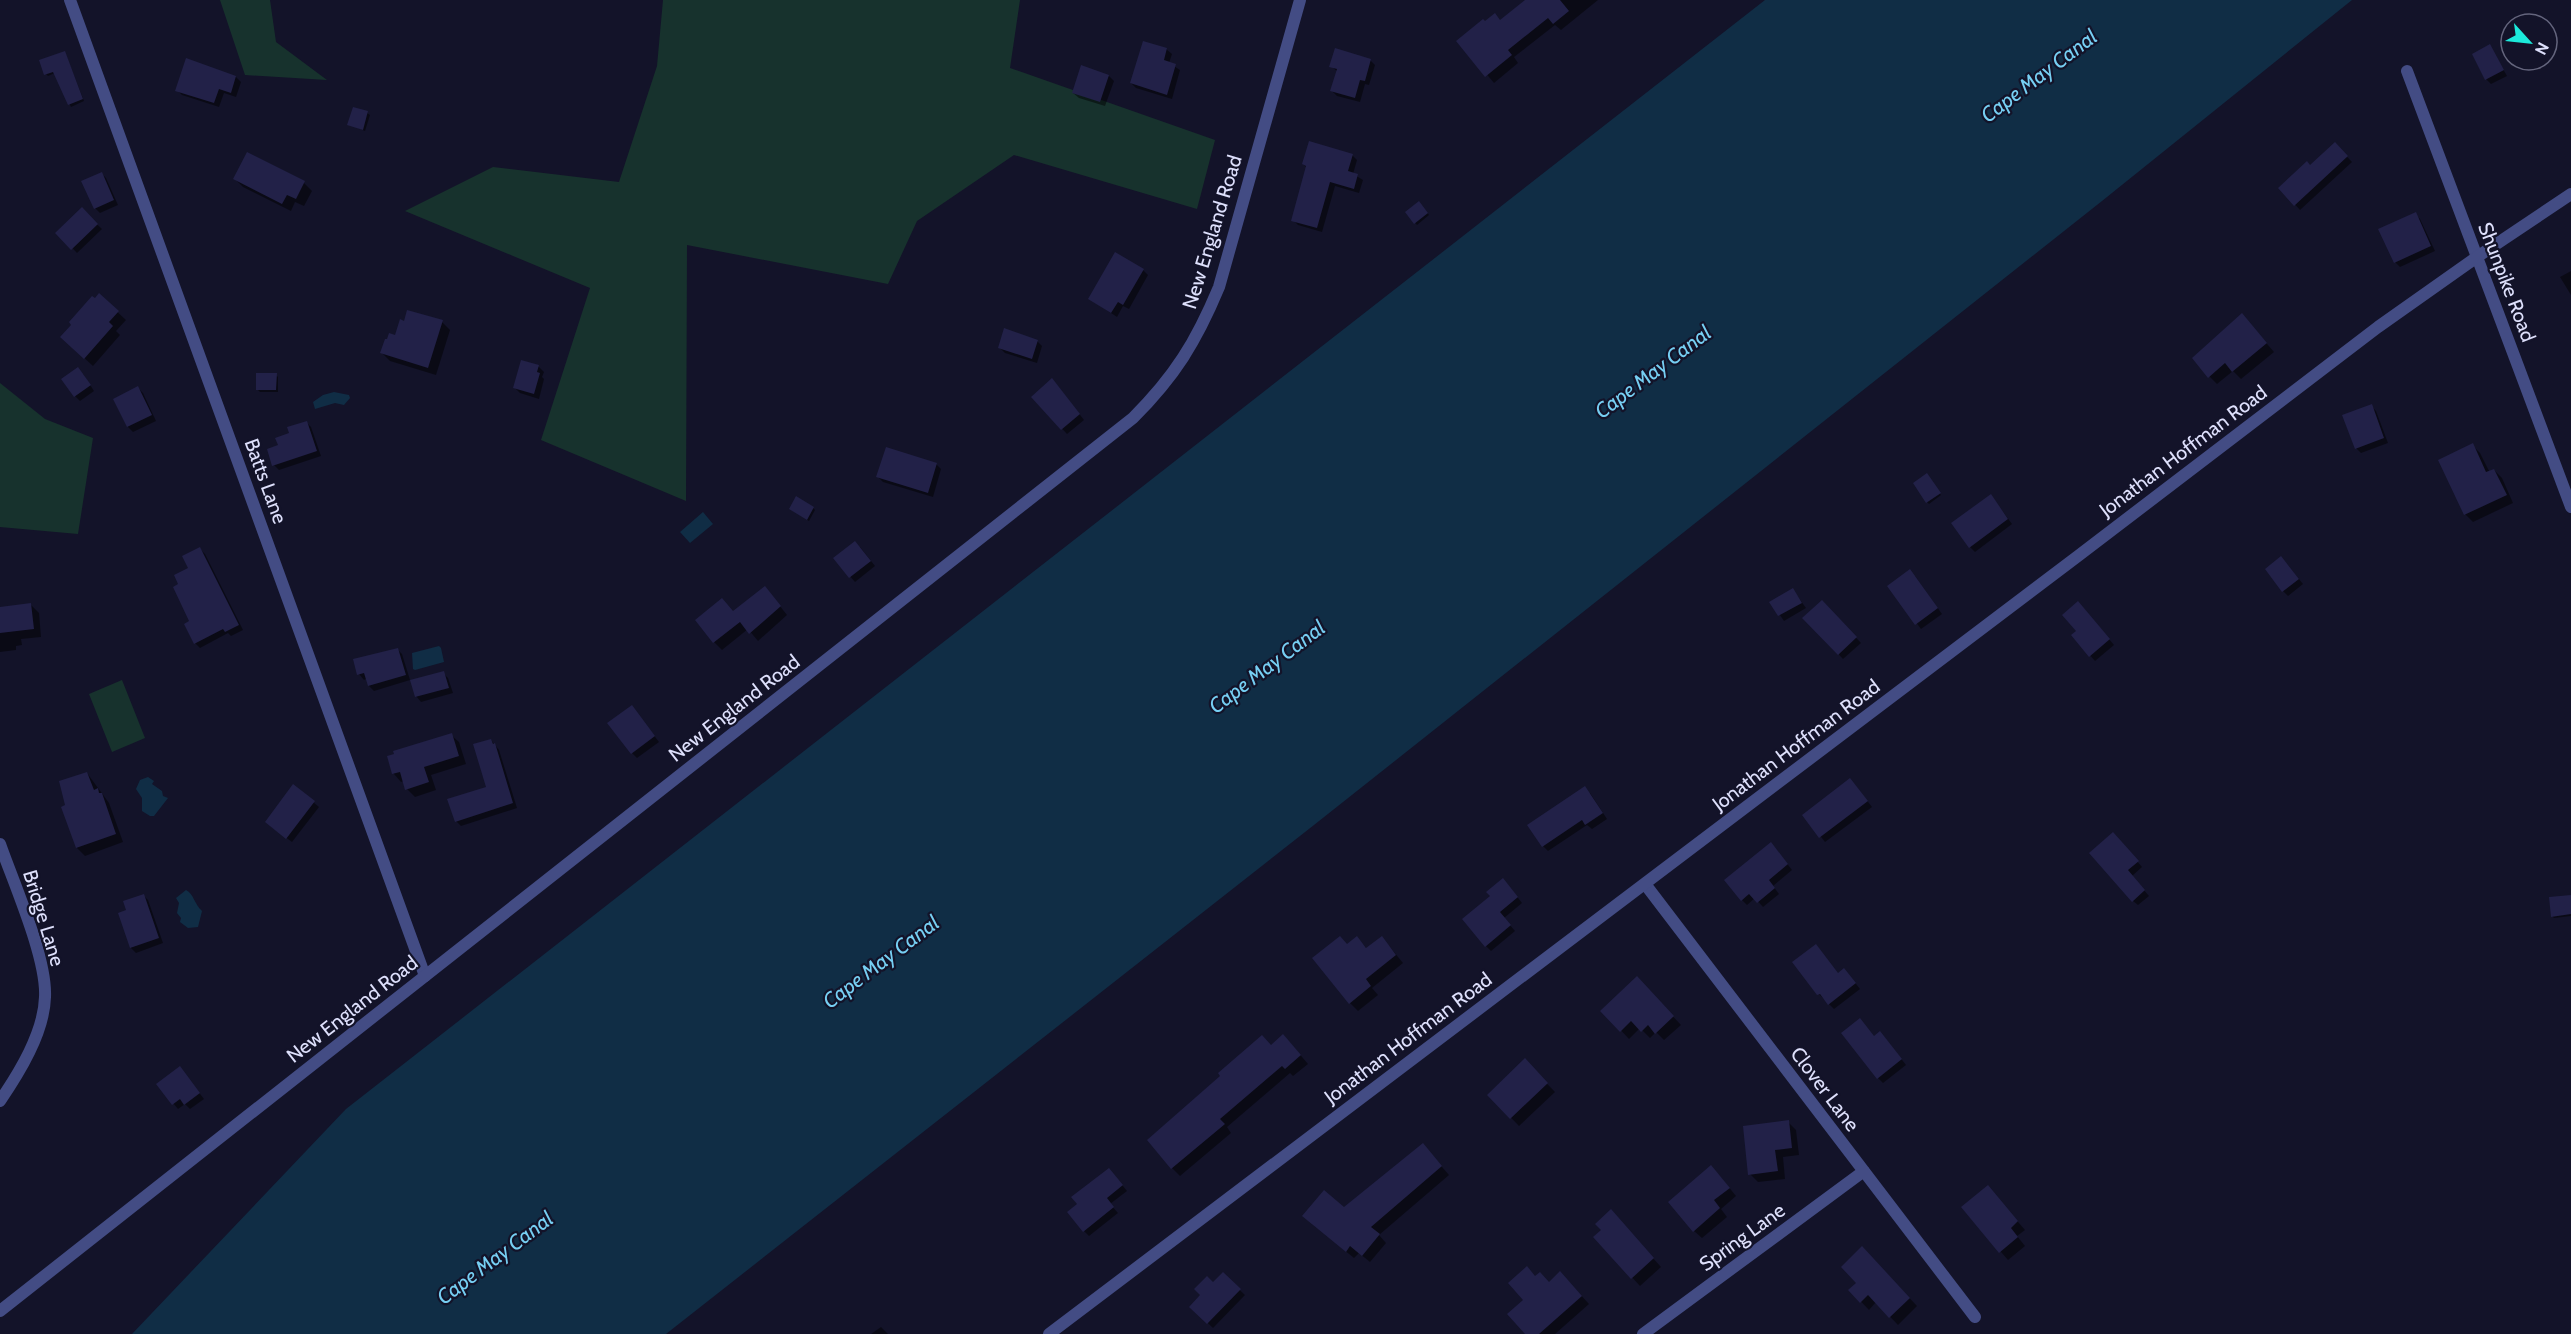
<svg xmlns="http://www.w3.org/2000/svg" width="2571" height="1334" viewBox="0 0 2571 1334" font-family="Cabin,sans-serif">
  <style>
    .green { fill: #17322d }
    .water { fill: #102d45 }
    .shadow { fill: #0007 }
    .building { fill: #222148 }
    .lines { fill: none; stroke-linecap: round; stroke-linejoin: round }
    .minor { stroke: #434c84; stroke-width: 12 }
    .tertiary { stroke: #434c84; stroke-width: 12 }
    .labels { text-anchor: middle; stroke-width: 4.5; stroke-linejoin: round; paint-order: stroke }
    .street-label { font-size: 20px; fill: #dee0fc; stroke: #131329 }
    .water-label { font-size: 21px; font-style: italic; fill: #76cff3; stroke: #131329 }
  </style>
  <rect width="100%" height="100%" fill="#131329"/>
  <path class="green" d="M220,0H270L276,42L327,80L245,75Z
    M663,0H1020L1010,68L1215,140L1197,209L1014,155L917,221L888,284L687,245L686,501L541,440L590,288L405,211L493,167L619,182L657,66Z
    M0,383L45,419L93,438L78,534L0,527Z
    M122,680L145,738L112,752L89,694Z"/>
  <path class="water" d="M1765,0H2352L2102,201L1314,825L666,1334H132L346,1109Z
    M334,392L349,395L350,398L344,405L335,403L315,409L313,402L323,395Z
    M703,512L713,524L690,543L680,532Z
    M439,646L441,648L444,662L415,670L413,669L412,653Z
    M148,777L154,781L152,784L162,791L163,796L168,798L154,816H150L142,811V798L136,789L140,780Z
    M186,890C194,894 194,904 202,911L198,927L188,928L180,922L181,918L177,913L179,903L176,898Z"/>
  <path class="shadow" d="M1527,0H1598L1561,30L1555,25L1514,57L1518,63L1494,83L1459,41L1485,23L1501,21Z
    M2490,46L2507,76L2491,84L2486,79Z
    M1166,49L1172,54L1169,63L1180,70L1172,99L1136,88L1131,83Z
    M66,55L84,101L71,107L55,73L48,76L46,74Z
    M1370,60L1375,65L1369,85L1365,84L1360,102L1337,96L1332,91L1338,72L1331,66Z
    M227,75L236,77L241,82L236,97L224,93L219,107L182,95L177,90Z
    M1109,76L1114,81L1105,106L1079,98L1073,93Z
    M367,113L370,115L365,131L349,124Z
    M2335,144L2352,162L2300,210L2280,188L2310,167Z
    M248,154L304,183L312,191L304,206L295,202L291,211L243,187L235,179Z
    M1352,155L1357,160L1353,174L1363,180L1359,193L1335,186L1322,232L1298,225L1293,220L1307,168L1303,164Z
    M101,173L106,178L118,205L100,213L95,208Z
    M1421,205L1429,215L1417,225L1407,213Z
    M82,210L102,229L77,253L58,233Z
    M2415,214L2420,219L2435,251L2400,267L2395,262Z
    M1143,270L1148,275L1129,309L1123,306L1117,317L1090,299Z
    M2571,271V295L2560,277Z
    M99,295L126,320L116,331L120,335L93,366L70,345Z
    M442,322L450,330L436,375L390,361L382,353L396,337Z
    M2249,323L2274,352L2241,379L2233,371L2217,384L2209,376Z
    M1037,341L1042,346L1037,363L1005,353L1000,348Z
    M523,362L539,367L544,372L542,377L544,379L539,399L520,393L515,388Z
    M83,374L94,391L80,401L75,396Z
    M276,375L278,377V392H260L258,390Z
    M1057,385L1084,420L1067,434L1033,397Z
    M138,388L143,393L156,421L133,432L128,427L115,399Z
    M2371,406L2376,411L2388,443L2361,453L2356,448Z
    M306,422L311,427L321,456L279,470L274,465L280,446Z
    M2472,445L2480,453L2490,473L2494,470L2502,478L2513,503L2473,522L2465,514Z
    M936,464L941,469L933,497L883,482L878,477Z
    M1929,477L1941,495L1929,504L1927,502Z
    M1995,501L2012,524L1975,552L1970,547Z
    M813,508L815,510L809,521L793,511Z
    M860,547L875,566L855,582L835,559Z
    M200,549L205,554L243,630L231,636L228,633L200,648L195,643L180,585Z
    M2286,563L2303,584L2288,596L2283,591Z
    M1915,576L1942,614L1921,629L1889,586Z
    M1793,590L1806,608L1784,621L1771,602Z
    M772,596L787,615L758,641L748,629L722,650L714,642L734,613Z
    M1822,602L1861,643L1843,659L1804,618Z
    M31,605L39,613L41,637L21,639L22,645L16,646V650L0,652V608Z
    M2083,608L2114,645L2095,661L2073,636L2078,631Z
    M397,649L402,654L410,680L374,691L369,686L367,678L364,680L359,674Z
    M443,673L448,678L453,693L421,702L416,696Z
    M632,707L659,742L637,758L632,753Z
    M451,735L459,742L466,764L431,775L436,790L415,797L407,789L404,781L401,782L394,774L388,757Z
    M491,740L499,750L517,808L461,826L456,821L488,788Z
    M87,773L109,803L123,842L85,856L77,848L66,806Z
    M1855,785L1872,807L1825,842L1804,815Z
    M294,786L319,807L292,842L272,827Z
    M1590,793L1607,819L1592,829L1587,825L1548,851L1543,846Z
    M2118,839L2142,867L2132,876L2149,896L2138,905L2133,901Z
    M1776,849L1792,870L1773,886L1779,894L1763,907L1755,898L1747,905L1742,900Z
    M1508,885L1522,903L1504,918L1515,931L1491,951L1486,946Z
    M143,895L148,900L163,943L136,953L131,948L128,911Z
    M2571,897V916L2554,918L2552,916Z
    M1357,938L1367,949L1389,946L1403,963L1372,988L1378,995L1358,1011L1350,1003L1348,946Z
    M1838,975H1849L1860,989L1834,1009L1819,994Z
    M1637,978L1681,1025L1664,1040L1656,1032L1650,1038L1640,1028L1629,1039L1603,1011Z
    M1874,1038H1885L1906,1065L1883,1083L1878,1078Z
    M1291,1044L1308,1064L1293,1076L1290,1073L1227,1127L1231,1133L1180,1176L1172,1168L1222,1076L1271,1047Z
    M1525,1061L1555,1092L1519,1126L1489,1095Z
    M184,1073L204,1099L190,1109L185,1104L178,1109L158,1085Z
    M1788,1122L1796,1130L1799,1155L1783,1157L1785,1179L1758,1182L1750,1174Z
    M1423,1145L1449,1175L1379,1235L1386,1243L1370,1262L1359,1253L1354,1258L1312,1224L1344,1209Z
    M1114,1175L1127,1191L1110,1204L1118,1213L1089,1236L1084,1231Z
    M1719,1175L1736,1196L1721,1209L1727,1217L1702,1238L1694,1231Z
    M1988,1187L2025,1230L2017,1236L2025,1246L2008,1260L1963,1208Z
    M1618,1219L1661,1267L1640,1286L1595,1237Z
    M1870,1256L1917,1306L1898,1325L1876,1302L1869,1310L1850,1290L1858,1283Z
    M1223,1274L1245,1295L1213,1328L1191,1307Z
    M1536,1278L1549,1283L1568,1281L1589,1304L1555,1334H1527L1525,1301Z
    M881,1327L888,1334H871Z"/>
  <path class="building" d="M1525,0H1560L1569,11L1553,24L1548,18L1508,50L1512,55L1485,77L1456,41L1483,19L1485,21L1495,13L1500,20Z
    M1143,41L1167,48L1164,60L1176,64L1167,95L1130,83Z
    M2490,44L2504,70L2485,80L2472,54Z
    M1335,48L1371,59L1365,81L1360,80L1355,98L1330,91L1337,69L1329,67Z
    M65,51L83,99L68,105L53,72L44,75L39,60Z
    M186,58L236,76L231,93L219,89L214,103L175,91Z
    M1081,65L1109,75L1100,102L1072,93Z
    M353,107L368,111L363,130L347,125Z
    M1309,141L1353,154L1348,171L1358,174L1354,189L1330,182L1317,228L1291,221L1306,166L1302,164Z
    M2335,142L2348,156L2294,206L2278,188L2307,161L2310,165Z
    M247,152L305,181L296,199L287,195L282,204L233,179Z
    M102,172L114,200L94,209L81,181Z
    M1419,201L1428,213L1414,224L1405,212Z
    M82,207L98,224L71,250L55,233Z
    M2416,212L2431,246L2394,263L2378,229Z
    M1115,252L1144,269L1123,305L1118,302L1111,313L1088,299Z
    M99,293L119,311L109,322L113,326L84,359L60,337L71,325L69,322L92,296L95,298Z
    M407,310L443,320L428,368L380,353L385,339H387L389,333L395,335L400,319L404,321Z
    M2242,313L2267,343L2232,372L2225,363L2208,378L2192,358Z
    M1004,328L1038,340L1032,359L998,348Z
    M521,360L539,365L537,372L540,373L534,394L513,388Z
    M78,367L91,385L74,397L61,379Z
    M256,373H277L276,390H256Z
    M1052,378L1080,414L1061,430L1031,397Z
    M138,386L152,415L127,427L113,399Z
    M2372,404L2384,438L2355,449L2342,415Z
    M307,421L317,451L272,466L267,449L278,445L275,438L289,433L287,427Z
    M2473,443L2486,472L2494,469L2507,495L2464,515L2438,460Z
    M886,447L937,463L928,493L876,477Z
    M1927,473L1941,493L1926,503L1913,483Z
    M1991,494L2008,519L1969,548L1951,523Z
    M796,496L814,507L807,520L789,509Z
    M855,541L871,561L849,578L833,558Z
    M200,547L239,625L225,632L223,629L194,644L184,624L189,621L173,587L178,584L174,575L188,568L182,556Z
    M2281,556L2299,579L2282,592L2265,569Z
    M1910,569L1938,608L1915,625L1887,586Z
    M765,586L781,606L749,634L740,622L713,643L695,620L722,598L733,611Z
    M1793,588L1802,603L1778,616L1769,602Z
    M1822,600L1857,637L1838,655L1802,618Z
    M2078,601L2110,639L2089,657L2071,635L2076,631L2062,615Z
    M31,603L34,629L0,633V607Z
    M398,648L406,675L368,686L364,673L357,675L353,659Z
    M444,671L449,688L415,697L410,680Z
    M632,705L655,736L631,754L607,723Z
    M452,733L459,756L424,767L429,782L405,790L400,772L392,774L387,756L394,754L393,751Z
    M491,739L493,744L495,743L513,803L455,822L447,799L486,787L473,744Z
    M87,772L94,790L98,788L99,793H102L116,834L76,848L61,807L65,805L59,781Z
    M1850,778L1868,801L1819,838L1802,815Z
    M293,784L315,801L286,839L265,822Z
    M1585,786L1603,813L1585,825L1582,820L1542,847L1527,825Z
    M2113,832L2139,861L2128,870L2145,890L2132,902L2089,853Z
    M1771,842L1788,864L1769,880L1775,888L1757,903L1749,894L1741,901L1724,880Z
    M1503,878L1518,897L1500,912L1511,925L1485,947L1462,919L1490,896L1486,892Z
    M144,894L159,938L130,948L118,913L126,910L123,901Z
    M2571,895V914L2551,917L2549,897Z
    M1340,936L1347,944L1357,936L1366,948L1382,936L1396,955L1366,979L1371,986L1349,1004L1312,958Z
    M1816,944L1838,973L1844,968L1856,983L1828,1005L1820,994L1817,995L1792,962Z
    M1637,976L1674,1016L1655,1034L1648,1025L1641,1032L1631,1021L1620,1032L1600,1011Z
    M1860,1018L1874,1036L1880,1031L1902,1059L1877,1079L1841,1033Z
    M1283,1034L1301,1055L1285,1069L1282,1066L1220,1119L1225,1124L1171,1169L1147,1140L1220,1076L1218,1073L1262,1035L1271,1045Z
    M1525,1058L1548,1083L1510,1119L1487,1095Z
    M180,1066L200,1093L184,1105L180,1099L172,1105L156,1084Z
    M1789,1120L1792,1148L1775,1150L1778,1171L1748,1175L1743,1126Z
    M1423,1143L1442,1166L1371,1227L1380,1234L1362,1256L1350,1246L1346,1252L1302,1216L1324,1190L1344,1207Z
    M1711,1165L1730,1188L1714,1200L1720,1208L1693,1232L1668,1202Z
    M1109,1168L1123,1185L1107,1198L1114,1207L1083,1232L1067,1212L1077,1204L1071,1197Z
    M1988,1185L2018,1221L2011,1228L2018,1237L1999,1253L1961,1207Z
    M1611,1209L1654,1258L1631,1279L1593,1237L1601,1230L1595,1224Z
    M1862,1246L1910,1298L1889,1318L1868,1295L1860,1303L1848,1290L1856,1283L1841,1267Z
    M1527,1266L1535,1276L1540,1272L1549,1282L1560,1271L1582,1296L1539,1334H1525L1507,1314L1523,1300L1508,1283Z
    M1223,1272L1241,1289L1207,1324L1189,1307L1200,1295L1194,1289L1207,1276L1213,1282Z"/>
  <g class="lines">
    <path class="minor" d="M70,0L425,976
      M2407,71L2477,257
      M0,844C14,884 47,958 45,997C44,1033 19,1073 0,1101
      M1645,884L1975,1317
      M1643,1334L1864,1171"/>
    <path class="tertiary" d="M2477,257L2571,507
      M0,1311L1133,418C1175,376 1196,342 1219,287L1300,0
      M1049,1334L2078,556L2378,327L2477,257L2571,194"/>
  </g>
  <g class="labels">
    <g class="street-label">
      <text transform="translate(1212 232) rotate(-73)" y="7">New England Road</text>
      <text transform="translate(2507 282) rotate(69)" y="7">Shunpike Road</text>
      <text transform="translate(2183 451) rotate(-37)" y="7">Jonathan Hoffman Road</text>
      <text transform="translate(266 481) rotate(70)" y="7">Batts Lane</text>
      <text transform="translate(734 708) rotate(-38)" y="7">New England Road</text>
      <text transform="translate(1796 745) rotate(-37)" y="7">Jonathan Hoffman Road</text>
      <text transform="translate(44 918) rotate(73)" y="7">Bridge Lane</text>
      <text transform="translate(352 1009) rotate(-38)" y="7">New England Road</text>
      <text transform="translate(1408 1038) rotate(-37)" y="7">Jonathan Hoffman Road</text>
      <text transform="translate(1825 1089) rotate(53)" y="7">Clover Lane</text>
      <text transform="translate(1742 1237) rotate(-36)" y="7">Spring Lane</text>
    </g>
    <g class="water-label">
      <text transform="translate(2039 76) rotate(-37)" y="7">Cape May Canal</text>
      <text transform="translate(1653 372) rotate(-37)" y="7">Cape May Canal</text>
      <text transform="translate(1267 667) rotate(-37)" y="7">Cape May Canal</text>
      <text transform="translate(881 962) rotate(-37)" y="7">Cape May Canal</text>
      <text transform="translate(495 1258) rotate(-37)" y="7">Cape May Canal</text>
    </g>
  </g>
  <g transform="translate(2529 42) rotate(117)"><circle r="28" fill="#131329" stroke="#64657d" stroke-width="1.5"/>
  <path d="M0-4.5L10 22L0 15L-10 22Z" fill="#1ceadb"/>
  <text y="-9" font-size="16" font-weight="bold" text-anchor="middle" fill="#dee0fc">N</text>
  </g>
</svg>
